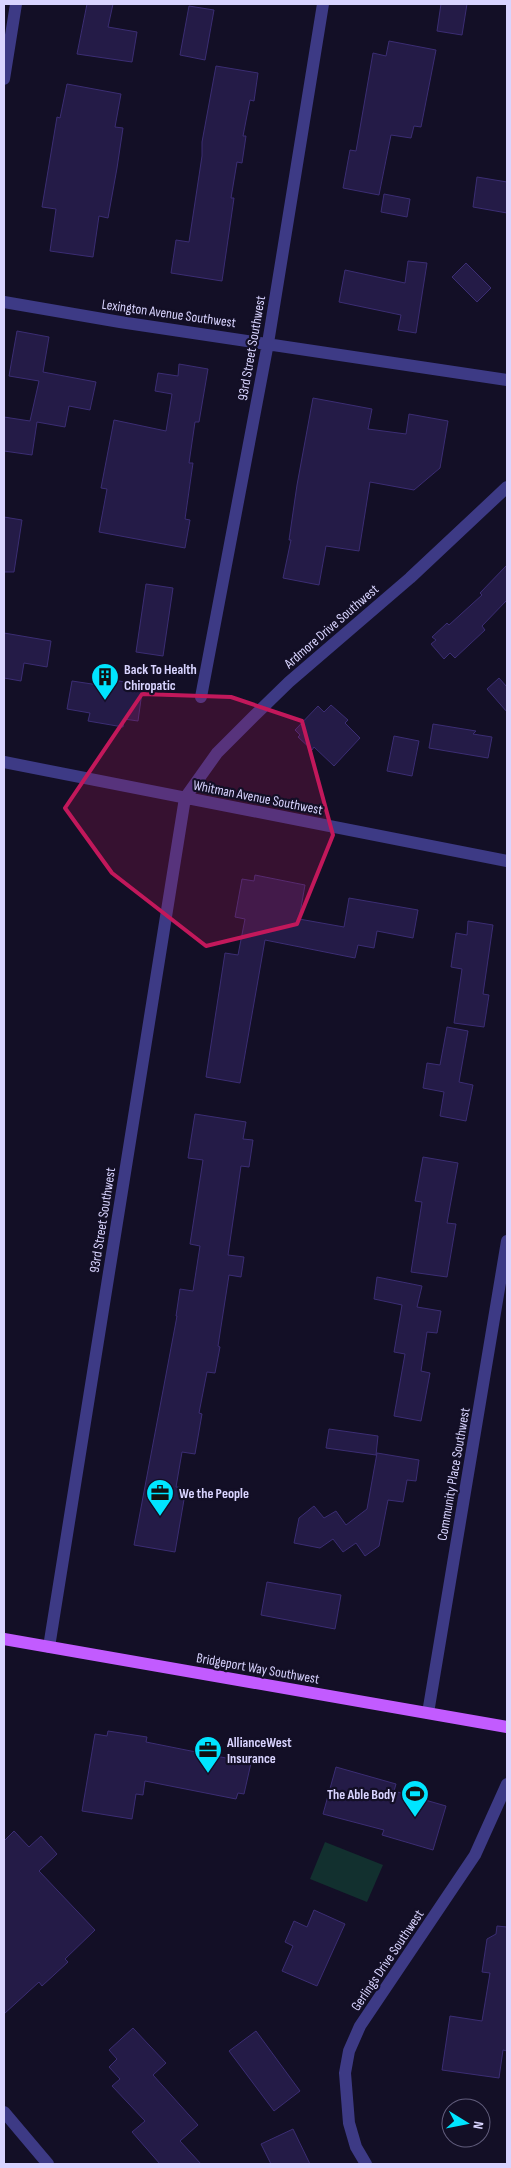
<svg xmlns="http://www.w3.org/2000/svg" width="511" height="2168" viewBox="0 0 511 2168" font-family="'Sofia Sans Condensed',sans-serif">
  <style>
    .green { fill: #12302f }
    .building { fill: #241b47; stroke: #3b2d73 }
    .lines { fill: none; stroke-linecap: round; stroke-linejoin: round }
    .minor { stroke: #3d3a85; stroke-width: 12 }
    .major { stroke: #c25bff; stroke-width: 12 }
    .marked { fill: #c2185b; fill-opacity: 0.2; stroke: #c2185b; stroke-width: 4; stroke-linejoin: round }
    .labels { text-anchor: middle; stroke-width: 4.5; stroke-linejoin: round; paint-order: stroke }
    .street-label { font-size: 14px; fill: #d9d4ff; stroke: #130f26 }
    .poi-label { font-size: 14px; font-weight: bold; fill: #d9d4ff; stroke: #130f26; text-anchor: start }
  </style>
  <rect width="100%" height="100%" fill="#130f26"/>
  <path class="green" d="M325,1842L383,1865L367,1902L310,1879Z"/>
  <path class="building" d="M87,4H113L108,27L137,32L132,62L77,54Z
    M441,4H467L462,35L437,31Z
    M189,6L214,10L205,60L180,55Z
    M389,41L436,50L421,127L414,126L411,138L391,135L379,195L343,188L350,150L356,151L373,53L386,56Z
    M216,66L258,73L254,101L250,100L243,136H246L242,163L237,162L231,198H234L222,281L171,273L176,240L189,242L202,156V142Z
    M67,84L121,94L115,127L123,128L117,168L108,218L99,216L93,257L50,251L56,209L42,207L57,117L60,118Z
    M477,177L507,182V213L473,207Z
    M384,194L410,199L407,217L381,212Z
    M408,261L427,263L416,333L398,330L401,315L339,302L345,270L405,283Z
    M466,263L491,288L477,302L452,277Z
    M17,331L49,337L43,372L96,382L90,410L69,406L65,427L37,422L32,455L4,451V417L30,421L39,381L9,376Z
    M179,364L208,369L199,422H195L189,463H193L185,519L190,520L185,548L99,532L107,489L101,488L114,420L166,431L172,394L155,391L158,373L178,376Z
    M313,398L372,409L368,429L406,434L409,414L448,421L440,468L414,490L370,482L359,551L326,546L319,585L283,578L291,540H289L297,485Z
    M4,517L22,520L14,572H4Z
    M507,565V600L482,626L485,630L455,658L450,653L444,659L431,644L436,640L432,637L447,623L449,625L482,595L480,593Z
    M146,584L173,588L163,656L136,652Z
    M4,633L51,641L47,667L24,663L21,681L4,678Z
    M499,678L507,687V712L487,689Z
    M113,680L143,685L138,721L124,719L123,727L88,721L90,713L67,709L72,681L112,687Z
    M331,705L348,720L345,723L360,738L334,766L314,747L312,750L298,737L300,735L295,730L318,706L324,712Z
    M433,724L476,731L473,734L492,737L488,758L429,748Z
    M394,736L419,741L412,776L387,771Z
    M255,875L305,885L299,919L344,927L349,898L418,910L413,938L377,931L374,948L358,945L355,958L265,940L240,1083L206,1077L225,953L238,955L245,919L235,917L242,879L254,881Z
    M468,921L493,925L483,994L489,995L484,1027L454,1023L462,969L451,967L456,933L467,935Z
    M447,1027L468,1031L459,1082L473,1085L466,1121L440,1116L444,1092L423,1088L427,1063L440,1065Z
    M195,1114L246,1122L243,1139L253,1140L249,1167L241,1166L228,1255L244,1257L241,1277L229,1275L218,1346L220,1347L215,1373L207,1372L199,1413L202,1414L195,1454L182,1452L176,1487L186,1488L175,1552L134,1545L177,1316H176L180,1289L193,1291L200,1246L190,1244L203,1160L188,1158Z
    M423,1157L458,1163L447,1223L456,1224L447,1277L411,1272L422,1202L415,1201Z
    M377,1277L422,1286L417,1307L441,1311L437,1333L427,1332L421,1371L430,1373L421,1421L394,1416L405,1354L394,1352L402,1305L374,1299Z
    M329,1429L378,1436L376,1455L326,1448Z
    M377,1453L419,1460L416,1481L407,1480L403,1502L388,1500L379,1546L365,1556L356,1543L343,1552L333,1539L320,1548L294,1543L299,1518L314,1506L324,1518L336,1511L346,1525L367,1509Z
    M267,1582L341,1595L335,1629L261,1615Z
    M108,1731L147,1737L146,1742L251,1763L244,1794L238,1793L236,1799L145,1781L143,1795L136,1794L132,1819L82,1811L95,1734L107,1736Z
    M336,1767L396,1784L394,1791L446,1806L433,1850L382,1835L384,1830L323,1814Z
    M14,1831L29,1847L41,1836L57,1854L39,1871L95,1930L65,1959L68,1962L42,1986L39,1982L4,2014V1841Z
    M314,1910L345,1924L317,1986L282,1971L293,1946L285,1942L294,1921L307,1927Z
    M497,1926L507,1927V2051L503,2050L499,2078L442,2070L450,2016L482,2021L490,1973L482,1972L487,1939L496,1934Z
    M133,2028L166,2063L153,2075L198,2125L180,2141L201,2164H160L132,2132L145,2121L112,2086L120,2079L109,2067L117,2059L109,2050Z
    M256,2031L300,2091L274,2111L229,2051Z
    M293,2129L310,2164H271L261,2144Z"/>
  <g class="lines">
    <path class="minor" d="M4,79L16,4
      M4,302L120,322L507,380
      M201,697L268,343L323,4
      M4,762L507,861
      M49,1647L185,798L217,753L254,716L289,682L410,578L507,487
      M428,1713L507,1241
      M4,2112L48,2164
      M366,2164L356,2147L349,2123L345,2073L349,2051L360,2026L475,1855L507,1784"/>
    <path class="major" d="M4,1639L507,1727"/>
  </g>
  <path class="marked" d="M142,694L231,697L302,721L333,835L297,924L206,946L112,873L65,808Z"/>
  <defs>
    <symbol id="building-pin" viewBox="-11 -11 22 30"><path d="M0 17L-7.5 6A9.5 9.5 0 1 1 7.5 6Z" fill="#00e5ff" stroke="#130f26"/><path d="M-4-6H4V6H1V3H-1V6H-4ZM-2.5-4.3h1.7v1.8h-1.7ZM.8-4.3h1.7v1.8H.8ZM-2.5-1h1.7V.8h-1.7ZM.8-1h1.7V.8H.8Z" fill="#111"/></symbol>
    <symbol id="office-pin" viewBox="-11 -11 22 30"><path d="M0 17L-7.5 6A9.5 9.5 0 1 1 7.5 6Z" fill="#00e5ff" stroke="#130f26"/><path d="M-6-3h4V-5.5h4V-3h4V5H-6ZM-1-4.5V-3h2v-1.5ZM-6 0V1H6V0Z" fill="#111"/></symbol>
    <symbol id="stadium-pin" viewBox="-11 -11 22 30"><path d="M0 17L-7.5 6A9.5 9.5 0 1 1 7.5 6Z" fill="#00e5ff" stroke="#130f26"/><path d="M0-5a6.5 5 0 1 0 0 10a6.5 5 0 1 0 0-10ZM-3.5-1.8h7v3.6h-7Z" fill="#111"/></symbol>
  </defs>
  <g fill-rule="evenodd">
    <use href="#building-pin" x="89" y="661" width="32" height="43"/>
    <use href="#office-pin" x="144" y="1477" width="32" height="43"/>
    <use href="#office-pin" x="192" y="1734" width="32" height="43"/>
    <use href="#stadium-pin" x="399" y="1778" width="32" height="43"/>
  </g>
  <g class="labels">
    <g class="street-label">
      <text transform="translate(169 313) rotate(8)" y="5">Lexington Avenue Southwest</text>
      <text transform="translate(251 348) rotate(-80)" y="5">93rd Street Southwest</text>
      <text transform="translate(331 626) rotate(-41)" y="5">Ardmore Drive Southwest</text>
      <text transform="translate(258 797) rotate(11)" y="5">Whitman Avenue Southwest</text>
      <text transform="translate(102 1220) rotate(-81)" y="5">93rd Street Southwest</text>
      <text transform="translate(453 1474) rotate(-80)" y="5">Community Place Southwest</text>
      <text transform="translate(258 1668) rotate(10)" y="5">Bridgeport Way Southwest</text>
      <text transform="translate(387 1960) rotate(-56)" y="5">Gerlings Drive Southwest</text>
    </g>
    <g class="poi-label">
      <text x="124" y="674">Back To Health<tspan x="124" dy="16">Chiropatic</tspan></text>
      <text x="179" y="1498">We the People</text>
      <text x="227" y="1747">AllianceWest<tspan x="227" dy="16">Insurance</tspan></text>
      <text x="396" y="1799" text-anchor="end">The Able Body</text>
    </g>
  </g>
  <rect width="511" height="2168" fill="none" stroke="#d9d4ff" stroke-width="10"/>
  <g transform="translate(466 2123) rotate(100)"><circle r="24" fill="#130f26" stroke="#625e7d"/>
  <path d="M0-4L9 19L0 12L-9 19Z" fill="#00e5ff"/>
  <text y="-8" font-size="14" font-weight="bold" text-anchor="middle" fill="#d9d4ff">N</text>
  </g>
</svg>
